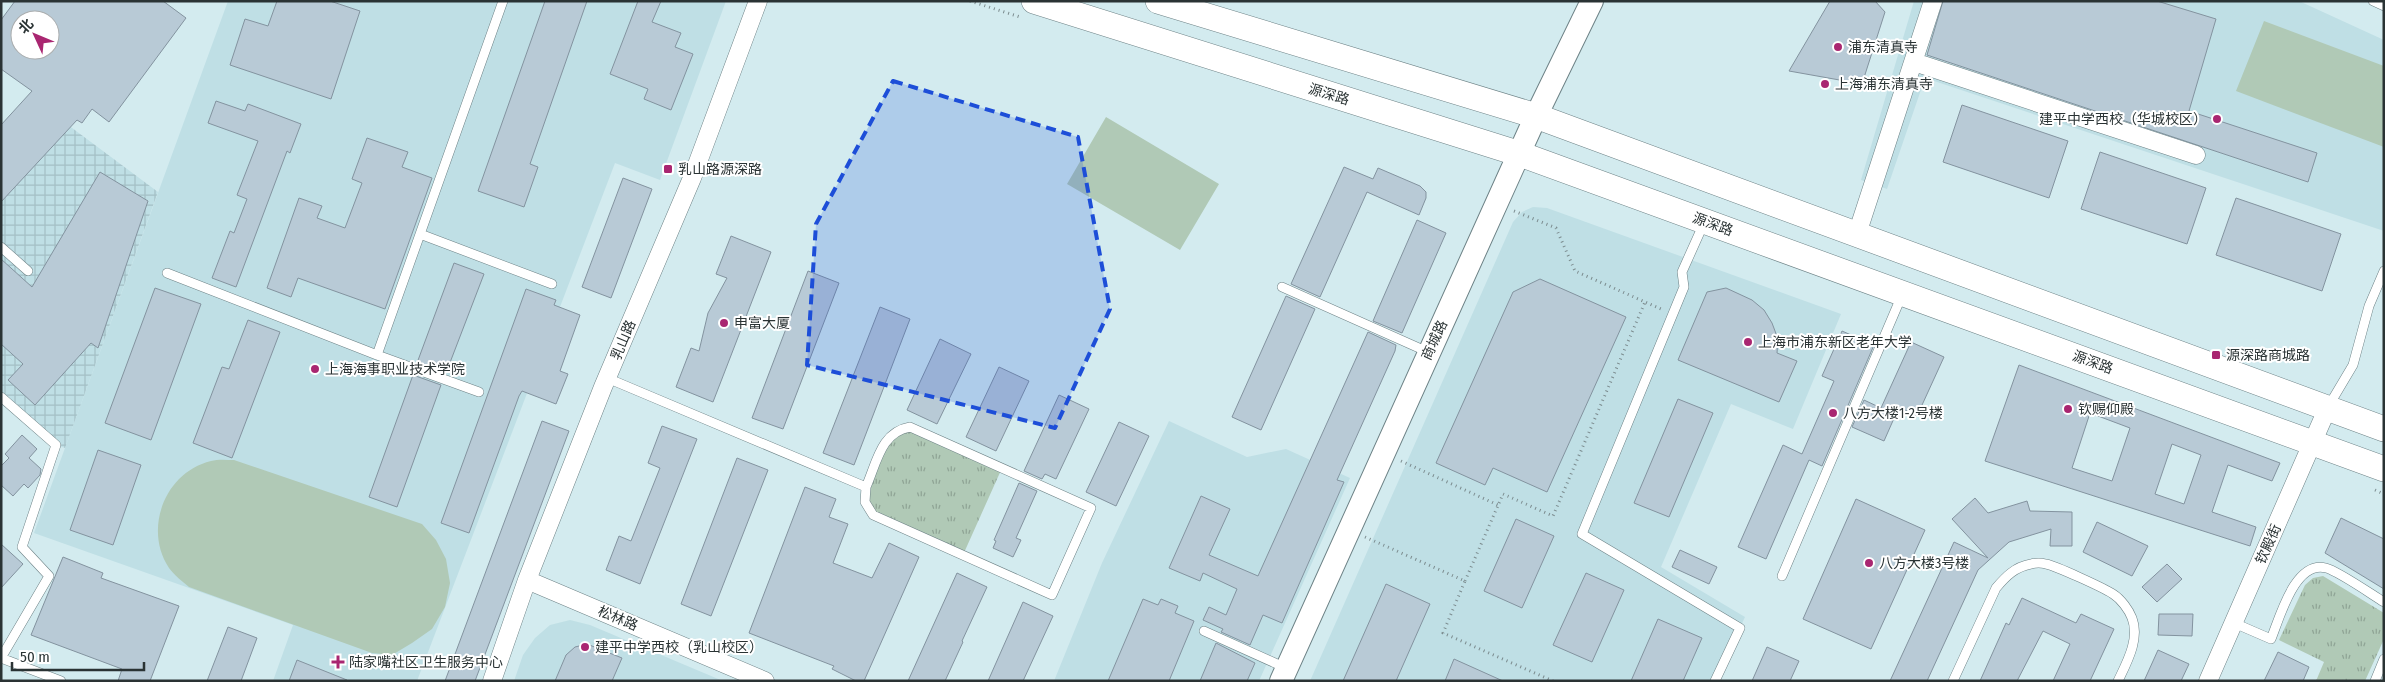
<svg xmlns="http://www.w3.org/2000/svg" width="2385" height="682" viewBox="0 0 2385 682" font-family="'Fira Sans Condensed','Noto Sans SC',sans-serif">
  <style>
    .built { fill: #bfdfe5 }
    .industrial { fill: url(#industrial-grid) }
    .grass { fill: #b0c9b6 }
    .park { fill: url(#park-tufts) }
    .building { fill: #b8cad6; stroke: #83939f; fill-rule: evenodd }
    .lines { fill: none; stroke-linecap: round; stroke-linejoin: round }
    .service-casing { stroke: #6d8286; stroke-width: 10 }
    .minor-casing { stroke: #6d8286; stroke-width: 19 }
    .tertiary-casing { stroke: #6d8286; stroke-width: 24 }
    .secondary-casing { stroke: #6d8286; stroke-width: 26 }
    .path { stroke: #7c8c8f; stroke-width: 3; stroke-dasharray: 1 4; stroke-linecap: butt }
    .service { stroke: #fff; stroke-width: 9 }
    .minor { stroke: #fff; stroke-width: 18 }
    .tertiary { stroke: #fff; stroke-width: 22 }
    .secondary { stroke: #fff; stroke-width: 25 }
    .marked { fill: #1d4ed8; fill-opacity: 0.2; stroke: #1d4ed8; stroke-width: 4; stroke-dasharray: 10 6; stroke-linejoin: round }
    .poi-dot { fill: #a92671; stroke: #fff; stroke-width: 2 }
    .labels { text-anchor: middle; stroke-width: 4; stroke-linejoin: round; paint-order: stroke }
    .poi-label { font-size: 14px; fill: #2a3334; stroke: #fff; text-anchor: start }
    .street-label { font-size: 14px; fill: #2a3334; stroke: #fff }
  </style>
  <defs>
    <pattern id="industrial-grid" width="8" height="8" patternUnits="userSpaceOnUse" patternTransform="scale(1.25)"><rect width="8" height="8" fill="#bfdfe5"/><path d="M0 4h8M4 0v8" fill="none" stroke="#a4c0c5"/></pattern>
    <pattern id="park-tufts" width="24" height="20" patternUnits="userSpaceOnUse" patternTransform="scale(1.25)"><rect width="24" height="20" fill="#b0c9b6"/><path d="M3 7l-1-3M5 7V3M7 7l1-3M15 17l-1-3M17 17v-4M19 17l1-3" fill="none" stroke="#8fa495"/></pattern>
  </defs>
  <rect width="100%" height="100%" fill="#d3ebef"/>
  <path class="built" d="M228,1H726L660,180L615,163L417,681H273L293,625L34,533Z
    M1914,1H2299L2384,40V231L1925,78L1887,189L1861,180Z
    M1533,207L1547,208L1841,314L1793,429L1731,404L1661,567L1745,617L1715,681H1310L1513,222L1522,212Z
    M1169,421L1247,457L1286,449L1350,478L1259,681H1054L1102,563Z
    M570,620L590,625L723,681H514L523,655L535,638L550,625Z"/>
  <path class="industrial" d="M52,113L158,192L65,448L56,445L1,396V168Z"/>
  <path class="grass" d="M2264,21L2384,66V147L2236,91Z
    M1106,117L1219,184L1180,250L1067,184Z
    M234,460L422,524L436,540L446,559L450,583L445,607L432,629L412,643L392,655L372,653L189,587C182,581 174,575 169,568C143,529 165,472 211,461C218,459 227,460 234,460Z"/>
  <path class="park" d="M910,427L1002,468L963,555L873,515L865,502L887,438Z
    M2323,576L2384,613V639L2365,681H2316L2324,662L2279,640L2305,585L2313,578Z"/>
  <path class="building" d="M15,1H163L186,18L109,122L92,109L82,123L77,120L1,202V125L32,91L1,69V20ZM20,20H50V50H20Z
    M277,1H330L360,11L331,99L230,65L245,19L268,26Z
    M545,1H587L530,164L538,167L524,207L478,191Z
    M638,1H661L652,22L681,33L675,47L693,54L671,110L644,99L648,89L610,74Z
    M1830,1H1875L1885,12L1862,84L1789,71Z
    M1943,1H2157L2216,19L2189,111L2317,153L2308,182L1927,55Z
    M216,101L245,111L248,104L301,124L290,153L287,151L236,287L212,278L230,231L234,233L247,199L237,195L258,141L208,123Z
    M1962,105L2068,141L2049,198L1943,162Z
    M367,138L408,152L402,167L432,178L385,309L298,278L291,297L267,288L299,198L322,206L317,218L345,228L362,183L352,179Z
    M2100,152L2206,188L2187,244L2081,209Z
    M1344,167L1373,179L1378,168L1420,186L1426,192V198L1419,215L1367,192L1320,297L1291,284Z
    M100,172L148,201L98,348L91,343L35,405L8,380L23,364L1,344V259L32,287Z
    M623,178L652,189L611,298L582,287Z
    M2236,198L2341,234L2322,291L2216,255Z
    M1417,220L1446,233L1402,333L1373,321Z
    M731,236L771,252L713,402L676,387L691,348L699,351L708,313L727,278L716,274Z
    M454,263L484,274L446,373L417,363Z
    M808,271L839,283L783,429L752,418Z
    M1540,279L1626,317L1547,492L1493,468L1485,485L1436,463L1513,292Z
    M155,288L201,304L151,440L105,423Z
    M1726,288L1752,300L1764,310L1772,323L1778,339L1777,353L1797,361L1779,402L1678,360L1707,292Z
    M526,289L556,300L554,305L580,315L560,371L568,374L556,404L522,391L519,396L469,533L441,523Z
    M1286,296L1315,309L1261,430L1232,417Z
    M880,307L910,319L854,465L823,453Z
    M248,320L280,332L232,458L193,443L222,367L229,369Z
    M1842,331L1874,345L1822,466L1809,460L1766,559L1738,547L1783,445L1802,454L1834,381L1822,376Z
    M1368,332L1396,345L1395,351L1337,480L1344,482L1282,623L1263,615L1250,645L1221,632L1223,629L1203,620L1209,607L1226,615L1237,589L1203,573L1200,581L1169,568L1201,496L1230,509L1209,555L1258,576Z
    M940,339L971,354L937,424L907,410Z
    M1911,342L1944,357L1917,416L1899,407L1884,441L1852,427L1864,400L1881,408Z
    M2019,365L2280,463L2272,481L2228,465L2212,512L2256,527L2250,546L1985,461ZM2090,413L2130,428L2112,481L2072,468ZM2172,444L2201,455L2184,504L2155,494Z
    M999,367L1029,381L996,451L966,437Z
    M413,375L441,385L397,507L369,497Z
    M1059,395L1089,409L1056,479L1045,474L1042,479L1024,471Z
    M1678,399L1713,413L1669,517L1634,503Z
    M542,421L569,431L475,681H445Z
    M1119,422L1149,436L1116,506L1086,492Z
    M662,426L697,439L640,584L606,570L619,536L631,541L660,468L648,463Z
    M22,435L37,449L29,458L41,469L40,475L28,488L24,484L13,496L1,485V466L9,458L5,454Z
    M98,450L141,465L113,545L70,530Z
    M737,458L768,470L711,616L681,604Z
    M1019,483L1037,491L1016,538L1021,540L1013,557L993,548L996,541L994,540Z
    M805,487L836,499L829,517L848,524L833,563L872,578L889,543L919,557L864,681H856L832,669L834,666L749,633Z
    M1975,498L1988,513L2027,501L2030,511L2072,512V546H2050L2051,529L2009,542L1978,570L1927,681H1890L1954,542L1988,558L1952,519Z
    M1856,499L1925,530L1871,649L1803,619Z
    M2341,518L2384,539V589L2325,553Z
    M1516,519L1554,536L1522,608L1484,591Z
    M2097,522L2148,546L2132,576L2083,552Z
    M1,544L23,564L1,588Z
    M1680,550L1717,567L1709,584L1672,567Z
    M63,557L103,573L101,578L179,606L150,681H118L122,669L31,635Z
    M2167,564L2182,579L2157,602L2142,587Z
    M957,573L987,587L962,641L963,642L945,681H908Z
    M1586,573L1624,590L1592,662L1553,645Z
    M1386,584L1430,604L1396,681H1343Z
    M2022,598L2076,623L2081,614L2114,629L2090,681H2053L2070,644L2043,631L2017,681H1980L2006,623L2009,625Z
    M1143,599L1158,605L1161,599L1178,606L1175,613L1194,621L1169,681H1108Z
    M1023,602L1053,616L1023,681H988Z
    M2159,614H2193L2192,636L2158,635Z
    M1658,619L1702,638L1683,681H1631Z
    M228,627L257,638L241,681H207Z
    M1216,643L1255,663L1247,681H1200Z
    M587,644L622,658L612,681H555L566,655L575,647Z
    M1767,647L1799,661L1790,681H1752Z
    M2158,650L2189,664L2181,681H2144Z
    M2278,652L2309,667L2303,681H2264Z
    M1454,659L1503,681H1445Z
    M297,660L347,680V681H289Z"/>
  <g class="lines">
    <defs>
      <path id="service" d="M2373,1L2384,6
        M1704,223L1682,272L1684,287L1582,534L1740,628L1715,681
        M420,234L552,284
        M1,247L28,271
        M167,273L377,355L503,1
        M1282,287L1428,352
        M377,355L479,392
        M607,378L866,487L865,502L873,515L1052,595L1091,508L910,427C881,432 877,462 866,487
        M1,397L56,445L22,547L49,576L1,658
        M2328,407L2353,365L2369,306L2384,271
        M1782,576L1902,295
        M2234,623L2271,639C2280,617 2295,560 2326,568C2338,571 2371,594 2384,602
        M1204,631L1286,668
        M1,658L61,681
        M1953,681L1996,588C2006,576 2015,567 2031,564C2035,563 2042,563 2046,564C2056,566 2104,588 2113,594C2121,599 2129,610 2132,618C2140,639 2127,662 2118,681
        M2375,681L2384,659"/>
      <path id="minor" d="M1914,62L2196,155
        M1857,234L1933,1
        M527,580L765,681
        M492,681L527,580L603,387L692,178L758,1
        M2208,681L2328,407"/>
      <path id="tertiary" d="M1281,681L1536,116L1592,1"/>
      <path id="secondary" d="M1034,1L1520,154L2384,469
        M1158,1L1536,116L2384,429"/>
    </defs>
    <use href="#service" class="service-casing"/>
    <use href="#minor" class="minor-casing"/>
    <use href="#tertiary" class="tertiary-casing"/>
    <use href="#secondary" class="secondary-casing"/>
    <path class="path" d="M970,1L1020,17
      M1514,211L1556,228L1575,271L1661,309
      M1401,461L1498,505
      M2375,490L2384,494
      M1365,537L1465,581L1443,633L1553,681
      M1465,581L1503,494L1553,516L1645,302"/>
    <use href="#service" class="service"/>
    <use href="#minor" class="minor"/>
    <use href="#tertiary" class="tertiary"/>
    <use href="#secondary" class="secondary"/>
  </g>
  <path class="marked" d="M893,81L1078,137L1110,309L1055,428L807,365L816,224Z"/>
  <g class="poi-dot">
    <circle cx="1838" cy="47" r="5"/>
    <circle cx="1825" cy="84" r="5"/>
    <circle cx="2217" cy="119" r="5"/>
    <rect x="663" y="164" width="10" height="10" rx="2.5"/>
    <circle cx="724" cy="323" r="5"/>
    <circle cx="1748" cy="342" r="5"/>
    <rect x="2211" y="350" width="10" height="10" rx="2.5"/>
    <circle cx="315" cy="369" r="5"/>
    <circle cx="2068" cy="409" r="5"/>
    <circle cx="1833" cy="413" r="5"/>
    <circle cx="1869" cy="563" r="5"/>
    <circle cx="585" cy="647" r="5"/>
    <path d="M335.5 654.5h5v5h5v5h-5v5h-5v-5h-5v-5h5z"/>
  </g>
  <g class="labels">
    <g class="poi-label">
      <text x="1848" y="52">浦东清真寺</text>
      <text x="1835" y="89">上海浦东清真寺</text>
      <text x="2207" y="124" text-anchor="end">建平中学西校（华城校区）</text>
      <text x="678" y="174">乳山路源深路</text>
      <text x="734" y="328">申富大厦</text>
      <text x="1758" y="347">上海市浦东新区老年大学</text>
      <text x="2226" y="360">源深路商城路</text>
      <text x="325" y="374">上海海事职业技术学院</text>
      <text x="2078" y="414">钦赐仰殿</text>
      <text x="1843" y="418">八方大楼1-2号楼</text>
      <text x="1879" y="568">八方大楼3号楼</text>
      <text x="595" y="652">建平中学西校（乳山校区）</text>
      <text x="349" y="667">陆家嘴社区卫生服务中心</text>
    </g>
    <g class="street-label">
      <text transform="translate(1329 94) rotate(17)" y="5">源深路</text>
      <text transform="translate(1713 224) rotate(20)" y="5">源深路</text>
      <text transform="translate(623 340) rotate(-67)" y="5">乳山路</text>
      <text transform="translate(1434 340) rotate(-65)" y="5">商城路</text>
      <text transform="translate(2093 362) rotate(20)" y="5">源深路</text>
      <text transform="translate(2268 544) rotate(-66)" y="5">钦殿街</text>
      <text transform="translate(618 618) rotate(23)" y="5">松林路</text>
    </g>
  </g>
  <rect width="2385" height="682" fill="none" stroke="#2a3334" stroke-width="5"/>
  <g transform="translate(35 35) rotate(314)"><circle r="24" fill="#ffffff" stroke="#aaadae"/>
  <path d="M0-4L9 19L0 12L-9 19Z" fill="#a92671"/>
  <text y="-8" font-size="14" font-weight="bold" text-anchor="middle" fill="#2a3334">北</text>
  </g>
  <path d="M12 662v8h132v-8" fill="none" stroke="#2a3334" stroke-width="2.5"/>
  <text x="20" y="662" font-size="15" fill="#2a3334" stroke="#ffffff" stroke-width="4" paint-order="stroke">50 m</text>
</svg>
